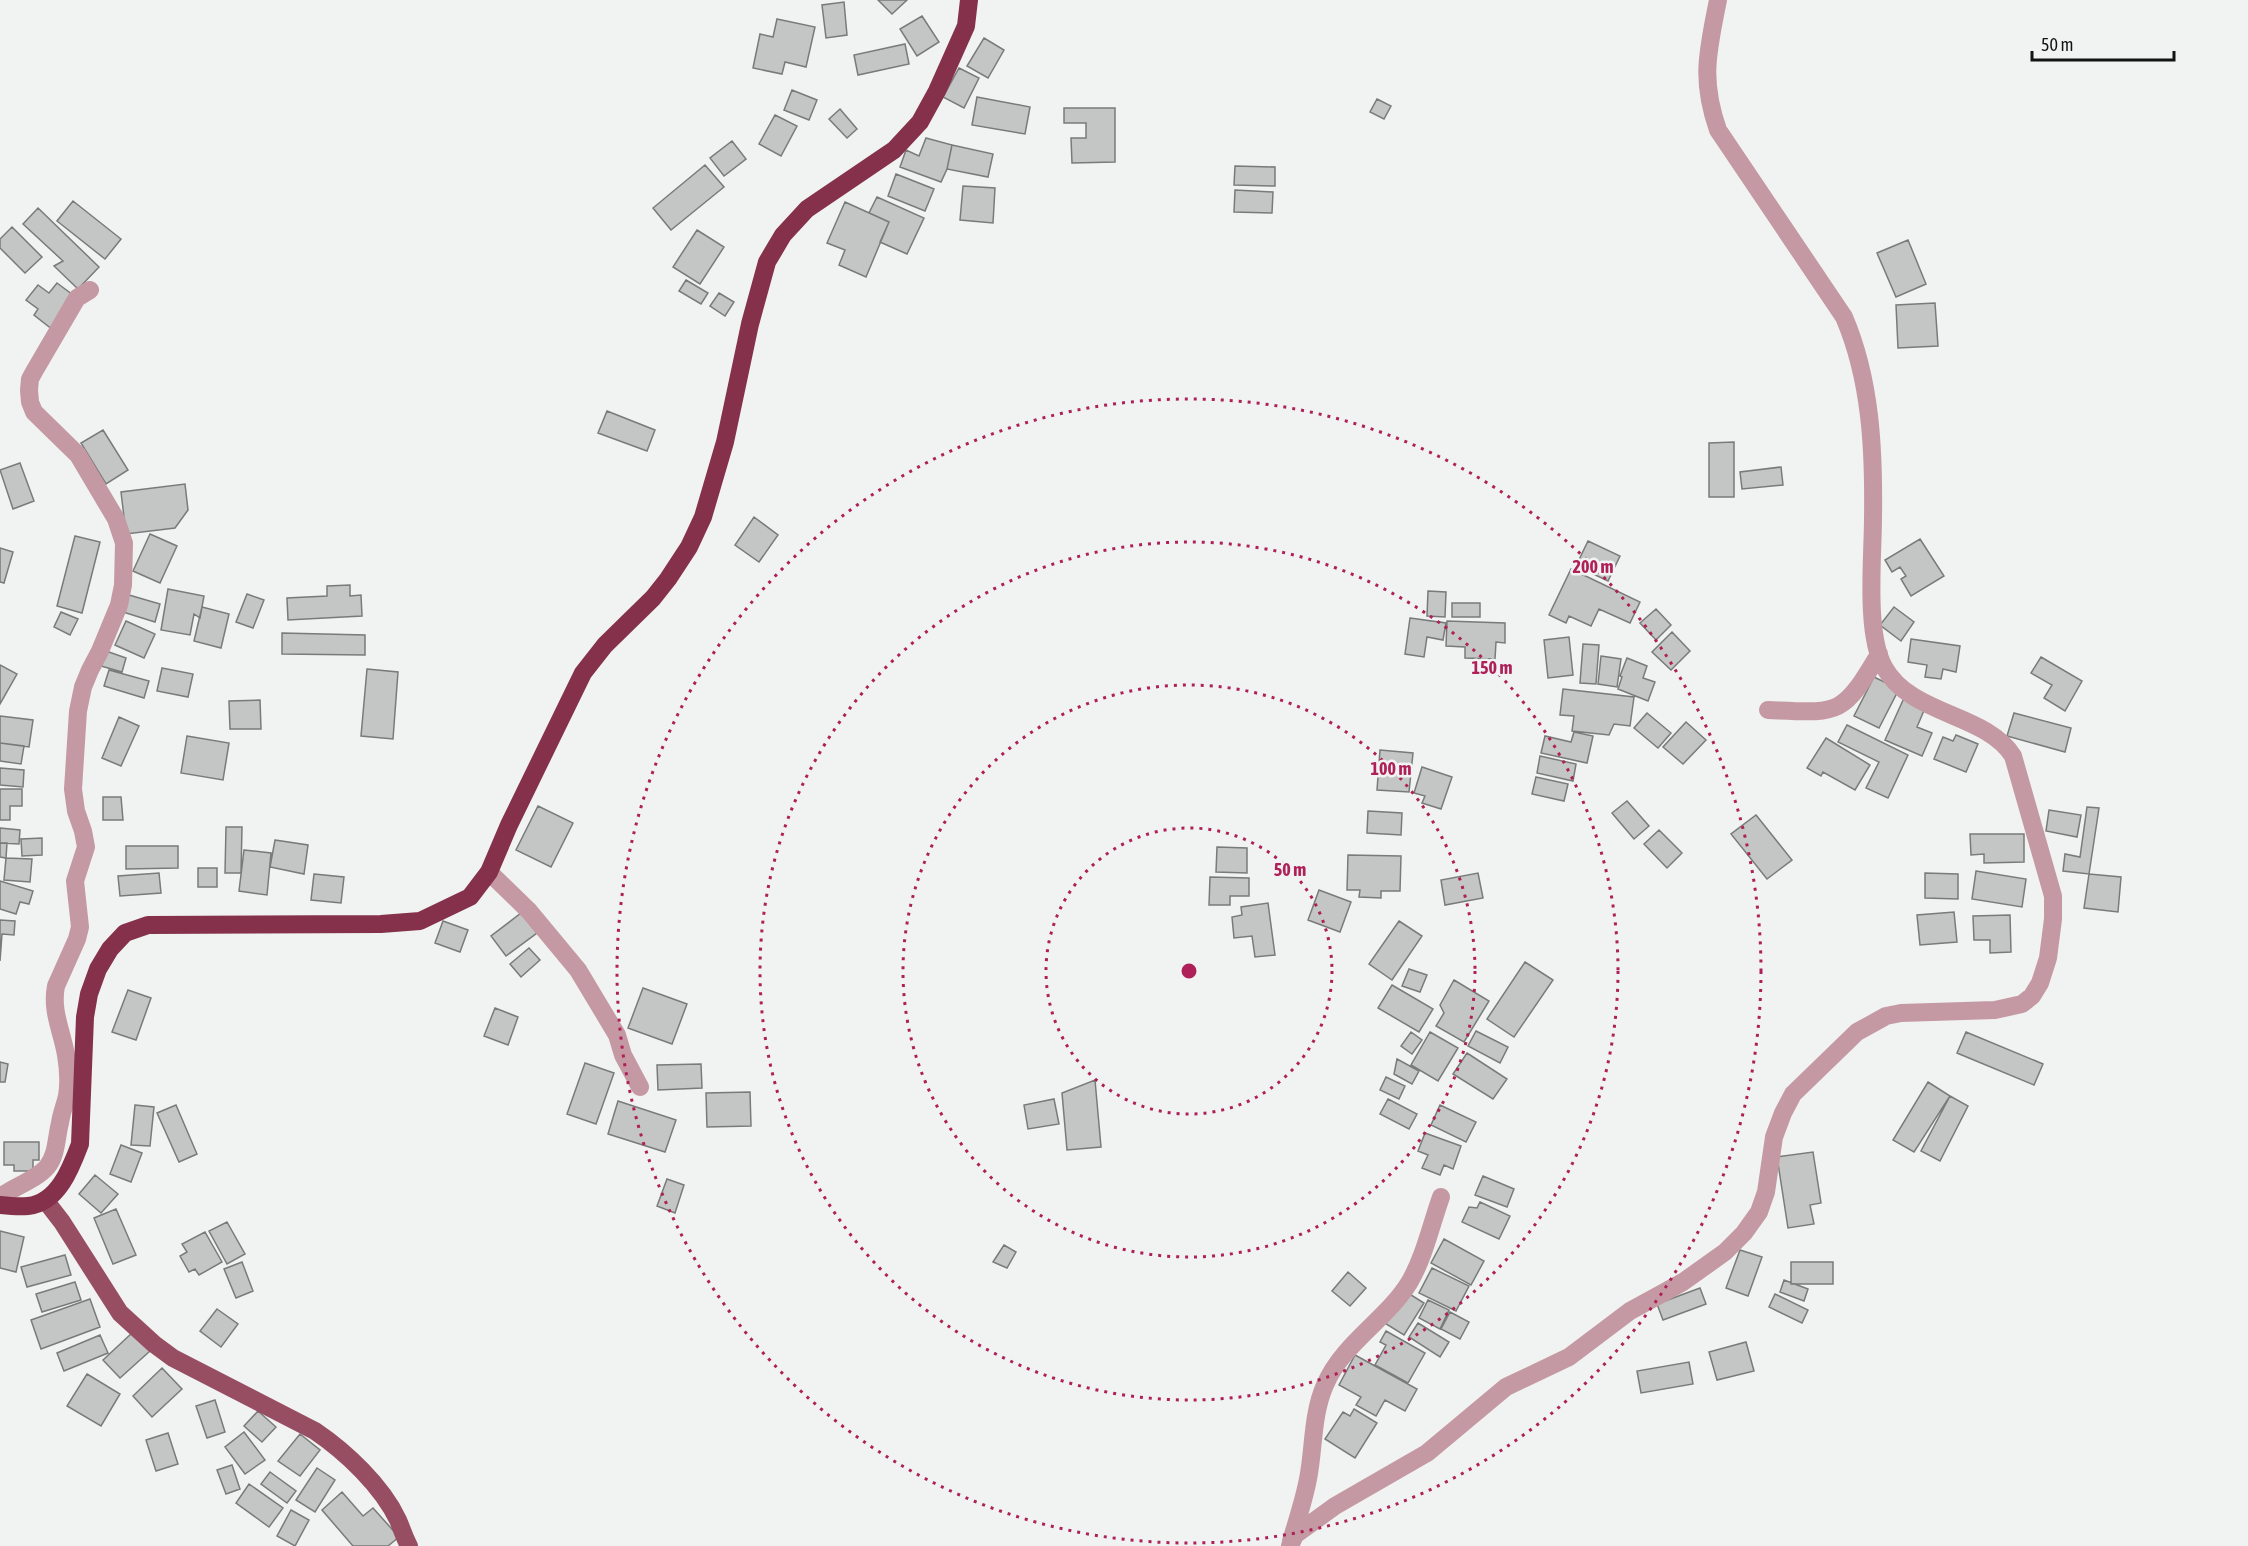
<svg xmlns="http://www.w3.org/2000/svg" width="2248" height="1546" viewBox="0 0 2248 1546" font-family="'Asap Condensed',sans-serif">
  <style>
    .building { fill: #c3c6c4; stroke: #797b7a; stroke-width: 1.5 }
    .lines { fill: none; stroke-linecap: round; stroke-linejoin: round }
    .minor { stroke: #c599a3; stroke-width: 18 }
    .major { stroke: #984e62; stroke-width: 18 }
    .highway { stroke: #85314c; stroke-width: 18 }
    .ring { fill: none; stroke: #af2058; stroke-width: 3; stroke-dasharray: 3 6 }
    .centre { fill: #af2058; stroke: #f0f3f1; stroke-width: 3 }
    .ring-label { font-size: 18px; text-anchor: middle; font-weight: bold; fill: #af2058; stroke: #f0f3f1; stroke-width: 5; stroke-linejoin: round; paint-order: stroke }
  </style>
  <rect width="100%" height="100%" fill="#f0f3f1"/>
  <path class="building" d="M878,0H907L892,14Z
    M844,2L847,35L826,38L822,5Z
    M922,16L939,42L917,56L900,29Z
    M777,19L815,27L806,67L785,62L782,74L753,68L760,34L773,37Z
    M984,38L1004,50L988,78L967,66Z
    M905,44L909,64L858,75L854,55Z
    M959,68L979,78L964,108L943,97Z
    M792,90L817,100L809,120L784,110Z
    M977,97L1030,107L1025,134L972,125Z
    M1377,99L1391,106L1384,119L1370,112Z
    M1064,108H1115V162L1072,163L1071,138H1086V123H1064Z
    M840,109L857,129L847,138L829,119Z
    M775,115L797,126L781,156L759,144Z
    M926,138L952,145L947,169L941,182L900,167L906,150L919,156Z
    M732,141L746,159L724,176L710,158Z
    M952,145L993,154L988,177L947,169Z
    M705,165L724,187L671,230L653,208Z
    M1235,166L1275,167V186L1234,185Z
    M896,174L934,189L925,211L888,196Z
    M963,186L995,188L993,223L960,220Z
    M1235,190L1273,192L1272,213L1234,212Z
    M877,197L924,218L907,254L880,242L889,222L869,213Z
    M73,201L121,239L105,259L57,221Z
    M845,202L889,222L866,277L839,265L845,250L827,243Z
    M38,208L99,267L78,289L54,266L63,261L23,224Z
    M12,227L42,257L25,273L0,248V239Z
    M697,230L724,247L700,284L673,267Z
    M1908,240L1926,284L1896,297L1877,253Z
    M686,280L708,293L701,304L679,291Z
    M57,283L77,298L53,330L34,315L38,309L26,300L38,285L49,293Z
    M719,293L734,302L725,316L710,306Z
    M1935,303L1938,346L1898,348L1896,305Z
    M607,411L655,430L647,451L598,433Z
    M103,430L128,470L106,484L81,443Z
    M1734,442V497H1709V443Z
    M20,463L34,501L13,509L0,470Z
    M1781,467L1783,485L1742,489L1740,472Z
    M185,484L188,510L175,528L126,534L121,492Z
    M754,517L778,535L759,562L735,545Z
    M150,534L177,546L160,583L133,571Z
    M75,536L100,542L82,613L57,606Z
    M1920,539L1944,576L1911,596L1901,579L1906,576L1900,567L1892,572L1885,560Z
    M1588,541L1620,556L1608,581L1576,566Z
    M0,548L13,552L4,583L0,582Z
    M1571,569L1640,602L1630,623L1599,609L1591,626L1569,616L1566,623L1549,615Z
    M350,585V596L361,595L362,616L288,620L287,598L327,596V586Z
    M168,589L204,596L200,618L194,614L190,635L161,630Z
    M1428,591L1446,592L1445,617L1427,616Z
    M247,594L264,600L253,628L236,622Z
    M129,595L160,604L155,622L123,612Z
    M1452,603H1480V617H1452Z
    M202,607L229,614L221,648L194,641Z
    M1894,607L1914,622L1901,641L1880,625Z
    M1656,609L1671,625L1656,640L1640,623Z
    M61,612L78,619L70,635L54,627Z
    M1410,618L1446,623L1443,640L1427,637L1424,657L1405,654Z
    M126,621L155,634L144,658L115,645Z
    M1447,621L1505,623V643L1496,642L1495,659L1465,658V647L1446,646Z
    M1672,632L1690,651L1671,670L1652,652Z
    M282,633L365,635V655L282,654Z
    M1569,637L1573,675L1548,678L1544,640Z
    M1911,639L1960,646L1956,672L1943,669L1941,679L1925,677L1927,665L1908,662Z
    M1583,644L1599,645L1596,684L1580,683Z
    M106,651L126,658L122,672L101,666Z
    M1601,656L1621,659L1617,687L1598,684Z
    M2041,657L2082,681L2065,711L2044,698L2052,685L2031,673Z
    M1627,658L1647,666L1643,678L1655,682L1648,701L1618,689L1622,677L1620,676Z
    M0,665L17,674L0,704Z
    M162,668L193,674L188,697L157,691Z
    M367,669L398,672L393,739L361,736Z
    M109,670L149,681L144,698L104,686Z
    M1874,677L1899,689L1879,728L1854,716Z
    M1563,689L1634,697L1630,726L1614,724L1609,735L1572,731L1574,716L1560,715Z
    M1904,698L1925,708L1917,727L1932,733L1922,756L1885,740Z
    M260,700L261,729H230L229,701Z
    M1647,713L1671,733L1658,748L1634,728Z
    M2014,713L2071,728L2065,752L2007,736Z
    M0,716L33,720L29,747L0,743Z
    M119,717L139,726L121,766L102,758Z
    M1686,722L1706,740L1683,764L1663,747Z
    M1847,725L1908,755L1888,798L1866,788L1879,762L1838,742Z
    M1574,732L1593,736L1587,763L1541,753L1545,736L1571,742Z
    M1956,735L1978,744L1966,772L1934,759L1943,737L1953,741Z
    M187,736L229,743L223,780L181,773Z
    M1826,738L1870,765L1855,790L1823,772L1821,776L1807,768Z
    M0,743L24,746L21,764L0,761Z
    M1380,750L1413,753L1409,792L1377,790Z
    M1540,756L1576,764L1573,781L1537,773Z
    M1422,767L1452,777L1441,809L1422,803L1425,796L1414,793Z
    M0,768L24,770L23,787L0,785Z
    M1536,777L1568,784L1564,801L1532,794Z
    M0,789H22V806H10V820H0Z
    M103,797H121L123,820H103Z
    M1627,801L1649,826L1634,839L1612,813Z
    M538,806L573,823L551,867L516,850Z
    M2087,807L2099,808L2089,874L2063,871L2065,854L2080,857Z
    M2049,810L2081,815L2077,837L2046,831Z
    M1368,811L1402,813L1401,835L1367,833Z
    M1756,815L1792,860L1767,879L1731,834Z
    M226,827H242L241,873H225Z
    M0,828L20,830L19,844L0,843Z
    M1659,830L1682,853L1667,868L1644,844Z
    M1970,834H2024V862L1984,863V854L1971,855Z
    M42,838V855L22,856L21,839Z
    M275,840L308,845L304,874L270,867Z
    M0,843H7L6,858L0,857Z
    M126,846H178V868L126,869Z
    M1217,847L1247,848V873L1216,872Z
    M244,850L271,853L267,895L239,891Z
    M1348,855L1401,856L1400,891H1381V898L1359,897L1360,890H1347Z
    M6,858L32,859L30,882L4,880Z
    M198,868H217V887H198Z
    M1976,871L2026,879L2022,907L1972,899Z
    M159,873L161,893L120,896L118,876Z
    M1478,873L1483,898L1445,905L1441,880Z
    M1925,873L1958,874V899L1925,898Z
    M314,874L344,877L341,903L311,900Z
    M2089,874L2121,877L2118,912L2084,908Z
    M1210,877L1249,878V896H1230V905H1209Z
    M0,881L33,891L29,904L20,902L16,914L0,909Z
    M1319,890L1351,902L1340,932L1308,920Z
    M1268,903L1275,955L1255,957L1252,936L1234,938L1232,917L1242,915L1241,907Z
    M1954,912L1957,942L1920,945L1917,915Z
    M521,913L537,933L506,956L491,936Z
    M2010,915L2011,952L1990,953V940H1974L1973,916Z
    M0,920L15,921L14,935L2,934L0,961Z
    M443,921L468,930L460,952L435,943Z
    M1399,921L1422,936L1392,980L1369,964Z
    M529,948L540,960L521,977L510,964Z
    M1525,962L1553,980L1514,1037L1487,1019Z
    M1409,969L1427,975L1420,992L1402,986Z
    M1454,980L1489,1001L1464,1042L1436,1026L1444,1013L1440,1005Z
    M1392,985L1433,1009L1419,1032L1378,1008Z
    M643,988L687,1004L672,1044L628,1028Z
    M128,990L151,998L136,1040L112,1032Z
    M495,1008L518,1017L508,1045L484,1036Z
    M1476,1031L1508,1047L1500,1063L1468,1046Z
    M1411,1032L1422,1040L1412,1054L1401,1046Z
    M1430,1032L1458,1048L1438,1081L1411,1065Z
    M1966,1032L2043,1064L2034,1085L1957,1053Z
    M1467,1053L1507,1079L1493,1099L1453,1074Z
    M1397,1059L1419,1071L1412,1084L1394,1074Z
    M0,1062L8,1064L5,1082H0Z
    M585,1063L614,1073L596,1124L567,1114Z
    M701,1064L702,1088L658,1090L657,1065Z
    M1386,1077L1405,1086L1399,1099L1380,1090Z
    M1095,1080L1101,1147L1067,1150L1062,1093Z
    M1928,1082L1950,1096L1914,1152L1893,1140Z
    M750,1092L751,1126L707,1127L706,1093Z
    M1950,1096L1968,1106L1940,1161L1921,1151Z
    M1054,1099L1059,1124L1028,1129L1024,1105Z
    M1388,1099L1417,1114L1409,1129L1380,1114Z
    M618,1101L676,1120L665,1152L608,1134Z
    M135,1105L154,1107L150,1146L131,1145Z
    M176,1105L197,1154L179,1162L157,1113Z
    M1440,1105L1476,1122L1466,1142L1431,1125Z
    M1425,1133L1461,1146L1453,1169L1444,1165L1440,1175L1422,1168L1428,1155L1418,1151Z
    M4,1142H39V1160H33V1171H14V1165H4Z
    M121,1145L142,1153L131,1182L110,1174Z
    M1813,1152L1821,1203L1810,1205L1814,1224L1788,1228L1777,1157Z
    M95,1175L118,1194L101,1213L79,1194Z
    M1483,1176L1514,1189L1507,1207L1475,1195Z
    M667,1179L684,1185L675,1213L657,1206Z
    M1480,1202L1510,1216L1499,1239L1462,1222L1469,1207L1477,1208Z
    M116,1209L136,1255L113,1264L94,1218Z
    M227,1222L245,1254L227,1264L209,1231Z
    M0,1231L24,1237L16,1272L0,1268Z
    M205,1232L222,1262L199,1275L195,1269L189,1272L180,1256L187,1252L182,1244Z
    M1444,1239L1484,1261L1471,1285L1431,1263Z
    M1004,1245L1016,1252L1007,1268L993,1262Z
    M1740,1250L1762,1257L1748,1296L1726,1288Z
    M65,1255L71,1275L27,1287L21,1267Z
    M242,1262L253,1291L236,1298L224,1269Z
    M1791,1262H1833V1284H1791Z
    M1432,1268L1469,1286L1456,1311L1419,1293Z
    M1348,1272L1366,1288L1350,1306L1332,1291Z
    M1784,1280L1808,1289L1804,1301L1780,1292Z
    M75,1282L81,1300L42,1312L36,1294Z
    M1700,1288L1706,1304L1663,1320L1657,1304Z
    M1403,1290L1424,1303L1404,1335L1383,1322Z
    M1775,1294L1808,1310L1802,1323L1769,1307Z
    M90,1299L100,1327L41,1349L31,1320Z
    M1428,1300L1449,1310L1440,1329L1419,1318Z
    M217,1309L238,1324L221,1347L200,1331Z
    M1450,1312L1469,1322L1460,1339L1441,1329Z
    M1418,1323L1449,1342L1440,1357L1409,1337Z
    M1386,1331L1425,1353L1408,1383L1375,1365L1386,1345L1380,1342Z
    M133,1332L150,1351L120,1378L103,1360Z
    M100,1335L108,1353L64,1371L57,1353Z
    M1746,1342L1754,1371L1717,1380L1709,1352Z
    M1355,1355L1417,1389L1405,1411L1385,1400L1376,1416L1356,1405L1361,1397L1339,1385Z
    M1689,1362L1693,1384L1641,1393L1637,1371Z
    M162,1368L182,1389L152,1417L133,1396Z
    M87,1374L120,1394L101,1426L67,1406Z
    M215,1400L225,1432L207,1438L196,1406Z
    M1354,1409L1377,1423L1355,1458L1325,1439L1343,1412L1350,1416Z
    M258,1411L276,1427L262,1442L244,1426Z
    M244,1432L265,1460L245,1474L225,1447Z
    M168,1433L178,1464L156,1471L146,1440Z
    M300,1434L320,1450L300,1476L278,1461Z
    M232,1465L240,1489L226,1494L217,1470Z
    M317,1468L335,1480L315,1512L296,1500Z
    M270,1472L296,1491L287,1503L261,1484Z
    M249,1484L283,1508L269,1527L236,1503Z
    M342,1492L363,1516L373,1508L399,1537L388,1546H353L322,1510Z
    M291,1510L309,1520L295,1546L277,1536Z"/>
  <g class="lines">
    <path class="minor" d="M1768,710C1839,713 1842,717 1879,654
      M489,872L529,911L578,970L617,1035L623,1055L640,1087
      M0,1197C14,1187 37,1179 47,1167C57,1155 56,1138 60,1123C61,1114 65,1105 67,1096C69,1084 68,1067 66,1055C62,1031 51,1011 56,986L77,939L80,927L75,881L86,847L83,831L76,811L73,789L78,711L83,687L90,670L100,651L119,605L123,585L124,543L116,519L78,455L34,412L30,402L29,390L30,379L35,370L77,298L90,290
      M1291,1541C1297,1521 1304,1500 1308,1479C1314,1449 1312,1414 1325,1385C1342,1344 1386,1320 1409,1283C1424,1258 1431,1225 1441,1197
      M1290,1546L1295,1535L1335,1506L1427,1453L1506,1387L1569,1357L1630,1311L1683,1282L1725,1252L1744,1233L1759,1212L1766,1192L1774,1137L1783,1113L1793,1094L1857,1032L1886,1016L1901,1013L1995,1010L2022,1004L2032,996L2040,983L2048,958L2053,919V896L2013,756C1986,713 1911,716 1884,667C1865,633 1873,557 1873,518C1874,450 1871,380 1844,317L1718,130C1700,79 1708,51 1718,0"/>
    <path class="major" d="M45,1200L62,1222L120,1313L154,1344L173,1358L315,1431C346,1452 382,1486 398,1520C402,1529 404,1537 409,1546"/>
    <path class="highway" d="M0,1205C9,1206 19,1207 28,1206C58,1203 71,1168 80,1144L85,1017L89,994L98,969L110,949L125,933L148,925L381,924L420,921L470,897L489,872L509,825L583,673L605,645L653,598L668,579L689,547L703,517L725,442L750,324L767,262L783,235L807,209L894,150L920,122L937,91L966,26L969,0"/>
  </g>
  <g class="ring">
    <circle cx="1189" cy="971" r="143"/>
    <circle cx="1189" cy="971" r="286"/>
    <circle cx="1189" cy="971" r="429"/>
    <circle cx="1189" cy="971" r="572"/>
  </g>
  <circle cx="1189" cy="971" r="9" class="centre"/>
  <g class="ring-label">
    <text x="1593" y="573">200 m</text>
    <text x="1492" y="674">150 m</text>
    <text x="1391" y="775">100 m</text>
    <text x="1290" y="876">50 m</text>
  </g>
  <path d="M2032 51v9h142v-9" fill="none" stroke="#121312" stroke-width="3"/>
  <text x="2041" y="51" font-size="18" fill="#121312" stroke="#f0f3f1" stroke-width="4.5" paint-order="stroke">50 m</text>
</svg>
